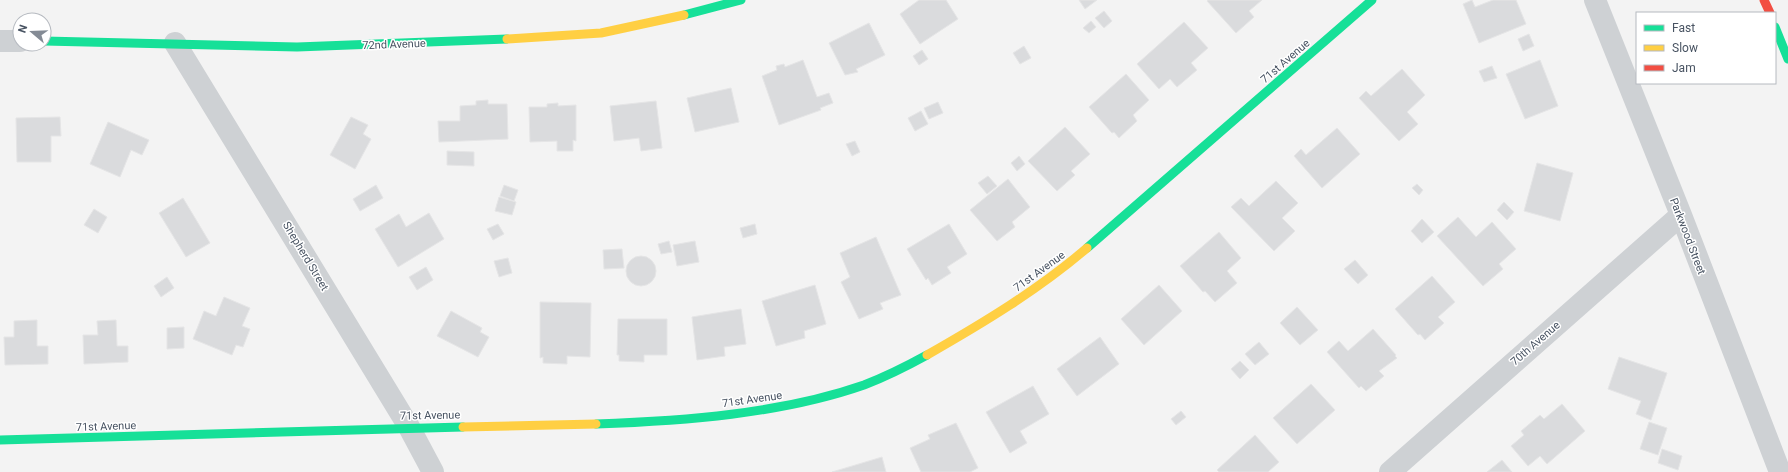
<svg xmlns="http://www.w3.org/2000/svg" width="1788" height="472" viewBox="0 0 1788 472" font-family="Roboto,sans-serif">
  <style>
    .building { fill: #dadbdd; stroke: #e5e5e6 }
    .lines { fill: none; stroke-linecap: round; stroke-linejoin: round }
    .street { stroke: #ced1d4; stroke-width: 22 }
    .fast { stroke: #16e098; stroke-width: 9 }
    .slow { stroke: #ffcf43; stroke-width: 9 }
    .jam { stroke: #f24e42; stroke-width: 9 }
    .labels { text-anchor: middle; stroke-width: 3; stroke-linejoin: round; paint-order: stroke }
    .street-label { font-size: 11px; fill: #485362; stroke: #fff }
  </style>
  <rect width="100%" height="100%" fill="#f3f3f3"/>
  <path class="building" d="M919,0H946L958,19L920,44L900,14Z
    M1079,0H1097L1085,9Z
    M1208,0H1262L1249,11L1254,17L1236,33L1207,1Z
    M1472,0L1475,7L1493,0H1516L1526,24L1479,43L1463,4Z
    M1104,11L1112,21L1104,28L1095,18Z
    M1091,21L1096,27L1089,33L1083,28Z
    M1184,22L1208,48L1191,63L1197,70L1177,87L1170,79L1159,89L1137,64Z
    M869,23L885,55L856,69L858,72L845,75L829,43Z
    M1529,34L1534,46L1523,51L1518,39Z
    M1024,46L1031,58L1020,64L1013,53Z
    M922,50L928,59L919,65L913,56Z
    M803,60L817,97L829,93L833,103L820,108L821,110L779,125L762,76L777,70L776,66L784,64L785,67Z
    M1540,60L1558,106L1525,119L1506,74Z
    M1492,66L1497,78L1484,82L1479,71Z
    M1402,69L1425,95L1407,112L1418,124L1399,141L1359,98L1366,91L1371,96Z
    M1126,74L1149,100L1133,115L1137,121L1119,138L1114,132L1112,133L1089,107Z
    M731,88L739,122L695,132L687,98Z
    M488,100V104H507L508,139L439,142L438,121H460V106L476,105V101Z
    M656,101L662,148L641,151L639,138L614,141L610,106Z
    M938,102L943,113L929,119L924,108Z
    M558,103V106L576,105V141L573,140V151H557V141L530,142L529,107H547V104Z
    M921,111L928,124L915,131L908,118Z
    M60,117L61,136H51V162H17L16,118Z
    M351,117L368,125L363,134L371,139L355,169L330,155Z
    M108,122L149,140L142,155L131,150L120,177L90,164Z
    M1065,127L1090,154L1071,171L1075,175L1057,191L1028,161Z
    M1337,128L1360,154L1322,188L1294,156L1301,149L1306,155Z
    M855,141L860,152L852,156L846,144Z
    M447,151L474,152V166L447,165Z
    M1019,156L1025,164L1017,171L1011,163Z
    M1537,163L1573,173L1560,221L1524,211Z
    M988,176L997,186L987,194L978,183Z
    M1008,179L1030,207L1012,222L1015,227L997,241L970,210Z
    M1276,181L1298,203L1282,218L1295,231L1274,251L1231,207L1241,198L1249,206Z
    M1417,184L1423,190L1419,195L1412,188Z
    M376,185L383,198L360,211L353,199Z
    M504,185L518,190L514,201L500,196Z
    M499,197L516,202L512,215L495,211Z
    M183,198L210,243L186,257L159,213Z
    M1504,202L1514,212L1507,220L1497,210Z
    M94,209L107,217L98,233L84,225Z
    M429,213L444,239L398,267L375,229L399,214L406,227Z
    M1458,217L1476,237L1492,222L1516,249L1499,264L1503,269L1483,286L1437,236Z
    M1422,219L1434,232L1422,243L1411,231Z
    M498,224L504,234L493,240L487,229Z
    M755,224L757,234L743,238L740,228Z
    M949,224L967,254L947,267L951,273L932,285L928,278L926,280L907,249Z
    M1219,232L1241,258L1227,271L1237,283L1215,302L1205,291L1203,292L1180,266Z
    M876,237L901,295L880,303L883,309L859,319L841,282L850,277L840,253Z
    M669,241L672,252L661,254L658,244Z
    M695,241L699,262L677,266L673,245Z
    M622,249L624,268L604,269L603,250Z
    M626 271a15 15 0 1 1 30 0a15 15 0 1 1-30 0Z
    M508,258L512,273L499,277L494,261Z
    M1355,260L1368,275L1358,284L1344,269Z
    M426,267L433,280L417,290L409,277Z
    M1432,276L1455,302L1438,317L1444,323L1425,340L1420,334L1418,335L1395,309Z
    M167,277L174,288L161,297L154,286Z
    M815,285L826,324L804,331L805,338L776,346L762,301Z
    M1159,285L1182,311L1144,345L1121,319Z
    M224,297L250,308L242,326L250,329L243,347L236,345L232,355L193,339L204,311L216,316Z
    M540,302L591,303L590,357L567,356V364L543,363V357L540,358Z
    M1297,307L1318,330L1300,345L1280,323Z
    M741,309L746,344L724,347L725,356L697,360L692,317Z
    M451,311L482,328L480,332L489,337L478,357L437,336Z
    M618,319H667V355H644V362L619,361V355H617Z
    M37,320V346H48V364L5,365L4,337H14V321Z
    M116,320L117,346H128V362L84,364L83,335H98L97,321Z
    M184,327V348L167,349V328Z
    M1373,329L1396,355L1395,356L1397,358L1379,371L1384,376L1366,391L1361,386L1359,388L1327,352L1339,341L1348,351Z
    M1100,337L1119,364L1077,396L1057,369Z
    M1259,342L1269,354L1255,365L1245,354Z
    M1619,357L1667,373L1651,420L1636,414L1641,401L1608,389Z
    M1240,361L1249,370L1240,379L1231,369Z
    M1311,384L1335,410L1297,444L1273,418Z
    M1033,386L1049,414L1020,431L1027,443L1010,453L986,412Z
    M1562,404L1585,431L1547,464L1540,456L1528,466L1511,446L1524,435L1521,431L1540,415L1544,419Z
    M1181,411L1186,417L1176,425L1171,419Z
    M1649,422L1667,428L1658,455L1640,449Z
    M956,423L978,468L970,472H921L910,448L930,439L928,435Z
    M1255,435L1279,462L1268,472H1219L1217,470Z
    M1662,449L1682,456L1678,470L1658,463Z
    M882,457L886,472H832Z
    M1502,460L1512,472H1487Z"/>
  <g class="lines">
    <path class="street" d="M1595,0L1681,215L1780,472
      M0,41H20
      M175,43L409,427L433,472
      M1390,472L1681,215"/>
    <path class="fast" d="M684,15L741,0
      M1775,27L1788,59
      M44,41L297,47L507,39
      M1087,248L1372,0
      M596,424C683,421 781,414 864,385C885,377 907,366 927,355
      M0,440L463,427"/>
    <path class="slow" d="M507,39L601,33L684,15
      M927,355C983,323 1038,290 1087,248
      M463,427L596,424"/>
    <path class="jam" d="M1764,0L1770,13"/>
  </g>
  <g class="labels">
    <g class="street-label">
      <text transform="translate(394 44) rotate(-2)" y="4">72nd Avenue</text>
      <text transform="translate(1285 61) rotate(-41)" y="4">71st Avenue</text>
      <text transform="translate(1688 236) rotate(69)" y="4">Parkwood Street</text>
      <text transform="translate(306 256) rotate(59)" y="4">Shepherd Street</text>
      <text transform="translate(1039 271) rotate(-36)" y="4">71st Avenue</text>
      <text transform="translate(1535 343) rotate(-41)" y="4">70th Avenue</text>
      <text transform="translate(752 399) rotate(-8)" y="4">71st Avenue</text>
      <text transform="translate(430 415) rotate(-1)" y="4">71st Avenue</text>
      <text transform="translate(106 426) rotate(-2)" y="4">71st Avenue</text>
    </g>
  </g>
  <rect x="1636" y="12" width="140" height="72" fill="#ffffff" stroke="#b6bac0"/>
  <rect x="1644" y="25" width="20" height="6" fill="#16e098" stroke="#b6bac0"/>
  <text x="1672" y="32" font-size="12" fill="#485362">Fast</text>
  <rect x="1644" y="45" width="20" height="6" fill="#ffcf43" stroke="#b6bac0"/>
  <text x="1672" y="52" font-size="12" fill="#485362">Slow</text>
  <rect x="1644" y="65" width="20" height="6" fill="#f24e42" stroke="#b6bac0"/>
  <text x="1672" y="72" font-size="12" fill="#485362">Jam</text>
  <g transform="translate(32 32) rotate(289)"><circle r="19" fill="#ffffff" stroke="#b6bac0"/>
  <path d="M0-3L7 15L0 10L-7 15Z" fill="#848b95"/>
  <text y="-6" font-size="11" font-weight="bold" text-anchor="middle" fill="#485362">N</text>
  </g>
</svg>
